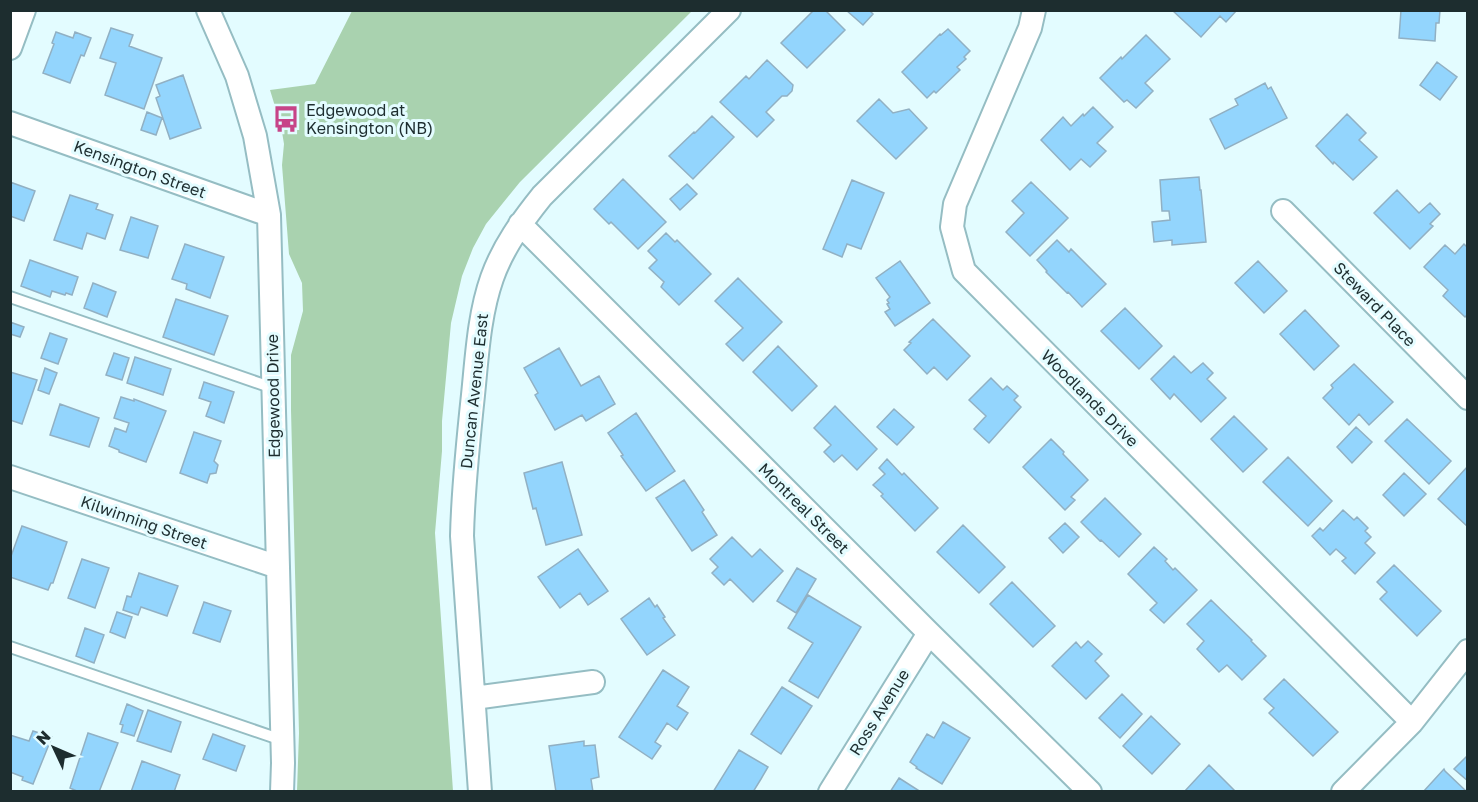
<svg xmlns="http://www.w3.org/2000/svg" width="1478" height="802" viewBox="0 0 1478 802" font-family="'Golos Text',sans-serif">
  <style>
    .green { fill: #a9d2af }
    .building { fill: #93d5fd; stroke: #91b0c3; stroke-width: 1.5 }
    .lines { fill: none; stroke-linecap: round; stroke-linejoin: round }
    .service-casing { stroke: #95bdc3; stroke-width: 14 }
    .minor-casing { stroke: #95bdc3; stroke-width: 26 }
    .service { stroke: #fff; stroke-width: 10 }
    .minor { stroke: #fff; stroke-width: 22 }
    .labels { text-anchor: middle; stroke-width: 6; stroke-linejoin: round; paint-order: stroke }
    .poi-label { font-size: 16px; fill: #1d2d2f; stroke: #e3fcff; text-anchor: start }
    .street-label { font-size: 16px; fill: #1d2d2f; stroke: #e3fcff }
  </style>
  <rect width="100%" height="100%" fill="#e3fcff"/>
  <path class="green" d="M352,11H692L520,182L486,224L473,248L462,276L451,323L442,421V451L435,533L453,791H297L299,733L291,410V355L303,311L302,283L289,254L282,165L284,144L281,126L270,90L315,84Z"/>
  <path class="building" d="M814,10H825L845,30L807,68L781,43Z
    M846,10H869L873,14L863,25Z
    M1172,10H1237L1226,22L1220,16L1201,37Z
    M1401,10H1440L1439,23H1436L1435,41L1399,38Z
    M111,28L133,35L129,46L162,58L144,109L105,95L116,63L100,58Z
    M948,29L970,51L964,57L966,59L957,67L960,70L936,93L934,91L927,98L902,72L940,34L941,35Z
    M56,32L73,38L75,32L91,38L84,56L81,55L70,83L43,73L54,44L52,43Z
    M1146,35L1170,59L1145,83L1153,91L1136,108L1127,100L1124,102L1100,78L1121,57L1122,59Z
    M767,60L793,85L792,91L787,96H782L766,112L774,120L757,137L720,102L746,76L749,79Z
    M1437,62L1457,77L1440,100L1420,85Z
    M183,75L201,128L170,139L156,98L160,96L156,85Z
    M1265,83L1268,89L1271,87L1287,118L1225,149L1210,119L1238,105L1235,99Z
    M879,99L893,113L909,109L927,128L896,159L857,121Z
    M1093,107L1113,127L1097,143L1106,151L1090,167L1081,159L1070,170L1041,140L1063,117L1071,126L1083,114L1084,116Z
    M147,112L162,118L156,135L141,130Z
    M1347,114L1366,133L1359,140L1377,157L1353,180L1334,162L1333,164L1316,146Z
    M712,116L734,137L693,179L669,156L694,132L695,133Z
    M1199,177L1200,190H1201L1206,242L1172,245V240L1154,242L1152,222L1170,220L1169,211H1162L1160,180Z
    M623,179L666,222L638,249L611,222L609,224L594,209Z
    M852,180L884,193L861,249L847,244L842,257L823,249Z
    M10,182L35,191L24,221L10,216Z
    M1031,182L1068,218L1030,256L1006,232L1024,213L1012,201Z
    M687,184L697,194L680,210L670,199Z
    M1397,190L1419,213L1430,203L1440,214L1430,224L1433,226L1410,249L1374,213Z
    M70,195L98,204L96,209L113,215L105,239L87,233L82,249L54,240Z
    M131,217L158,226L148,258L120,250Z
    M666,233L675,242L677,240L711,274L679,305L661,287L664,282L649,268L657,260L648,251Z
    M1057,240L1069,252L1071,249L1106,284L1082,307L1068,292L1067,293L1046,272L1047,271L1037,260Z
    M185,244L224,257L210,298L186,289L187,284L172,279Z
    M1464,244L1468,248V314L1465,317L1443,296L1448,290L1424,267L1445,245L1455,254Z
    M30,260L78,277L72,295L66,293L65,295L52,291L50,297L21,286Z
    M900,261L930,303L895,326L885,312L890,309L887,304L889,303L887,300L890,297L876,278Z
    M1258,261L1287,291L1264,313L1235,283Z
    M738,278L782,322L743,361L726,344L743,328L715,301Z
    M93,283L116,292L107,317L84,308Z
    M176,299L228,316L214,355L163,337Z
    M1125,308L1162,346L1139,369L1101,331Z
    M1305,310L1339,346L1314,370L1280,334Z
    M933,319L970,356L947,380L934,367L927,374L904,350L911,343L909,342Z
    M10,322L24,327L20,337L10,334Z
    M50,333L67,339L58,364L41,358Z
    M778,346L817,386L792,411L753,372Z
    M559,348L581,386L599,376L615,404L586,421L582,415L555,430L535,395L538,393L524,368Z
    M114,353L129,358L122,380L106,375Z
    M1174,356L1191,373L1203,363L1213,373L1207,379L1226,398L1201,422L1174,394L1170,399L1151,379Z
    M135,357L171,369L163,395L127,383Z
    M1354,364L1393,402L1369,425L1359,414L1349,425L1323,398L1333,388L1331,385Z
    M45,368L57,373L49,394L38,390Z
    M10,372L37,380L22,424L10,420Z
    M991,378L1003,390L1007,386L1018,396L1014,400L1021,407L989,443L974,429L986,416L969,400Z
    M204,382L234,392L224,423L206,416L211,402L199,398Z
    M121,397L134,401V399L166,411L146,462L119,452V450L109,446L115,428L126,432L129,423L114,418Z
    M60,404L99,418L89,447L50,435Z
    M835,406L877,449L857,470L842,455L834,462L824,452L831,445L814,428Z
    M894,409L914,427L897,445L877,427Z
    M636,413L675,471L646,491L621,456L623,455L608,433Z
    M1234,416L1267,449L1243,472L1211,439Z
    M1407,419L1451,461L1429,484L1385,441Z
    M1356,427L1372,442L1352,463L1337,447Z
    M194,432L221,441L214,461L218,465L216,473L210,474L207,483L180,473Z
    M1051,439L1064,452L1063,454L1088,480L1071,497L1075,500L1065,510L1023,467Z
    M1288,457L1332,501L1308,526L1263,482Z
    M887,459L902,475L904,473L938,508L915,531L881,496L883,494L873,485L885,474L879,468Z
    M562,462L582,535L546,545L536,508L533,509L524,473Z
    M1467,467L1468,468V527L1438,499Z
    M1404,473L1426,494L1404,516L1383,495Z
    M684,480L704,510L702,512L717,535L692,551L656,498Z
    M1105,498L1141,534L1119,557L1101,540L1100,541L1081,522Z
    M1343,510L1354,520L1357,517L1368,528L1365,531L1371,537L1365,543L1375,553L1355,574L1342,561L1346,558L1336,549L1330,555L1312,536L1320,528L1323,531Z
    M1065,523L1079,537L1063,553L1049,538Z
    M963,525L1005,567L979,593L937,552Z
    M22,526L67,542L53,583H51L48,590L10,577V559Z
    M732,537L752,557L760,549L783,571L753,602L730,579L724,585L712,573L718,567L710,559Z
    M1154,547L1167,559L1165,561L1173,570L1175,568L1197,590L1164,623L1150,610L1157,603L1128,574Z
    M578,549L608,591L588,605L580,593L560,608L538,577Z
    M82,559L109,568L95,608L68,598Z
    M1394,565L1441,611L1417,636L1380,599L1387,592L1377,582Z
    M797,568L816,579L796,613L777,601Z
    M139,573L178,586L167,616L141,607L138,615L123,610L127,596L131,597Z
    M1012,582L1055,626L1033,647L990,604Z
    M808,595L861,627L818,698L789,681L813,643L788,628Z
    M649,598L655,607L657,605L665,617L663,618L675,635L647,655L621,619Z
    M1211,600L1252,640L1251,641L1266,656L1242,680L1227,665L1219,672L1197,649L1204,641L1187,624Z
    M204,602L231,611L220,642L193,633Z
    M117,612L132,617L125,638L110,632Z
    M85,628L104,635L94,663L76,656Z
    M1088,641L1102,654L1095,661L1109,676L1086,699L1052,666L1076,642L1081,648Z
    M663,670L689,687L677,706L688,713L677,730L667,723L655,742L661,746L652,759L619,737Z
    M1284,679L1338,732L1313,756L1269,713L1274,708L1264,699Z
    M782,687L812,706L781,754L751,734Z
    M1122,694L1142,714L1120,738L1099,718Z
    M127,704L143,711L134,736L121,732L123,725L120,724Z
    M148,710L181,722L171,752L137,741Z
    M1151,716L1180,744L1152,774L1123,746Z
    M943,722L970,738L942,784L916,768L917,767L910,762L927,734L934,738Z
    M33,731L52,737L33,784L22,780L23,777L10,772V735L29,741Z
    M88,733L118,743L99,792H79L70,788Z
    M213,734L245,746L236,771L203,759Z
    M584,741V746L595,745L599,777L591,779L593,792H556L549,746Z
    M739,750L768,767L761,779L753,792H713Z
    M1468,755V781L1454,769Z
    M142,761L180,775L174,792H131Z
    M1209,765L1236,792H1184Z
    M1444,769L1445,771L1467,792H1423Z
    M899,778L921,792H890Z"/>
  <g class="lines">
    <defs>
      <path id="service" d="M10,297L273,388
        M10,647L282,740"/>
      <path id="minor" d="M208,10L237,76L255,136L269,215L283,763L282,792
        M1034,10L1030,28L955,204L952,227L964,271L1412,722
        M10,48L24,10
        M10,123L269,215
        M1283,211L1468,398
        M520,224L929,633L1090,792
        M10,477L278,567
        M474,698L593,682
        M480,792L462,536C463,489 468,442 473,395C477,356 479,315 492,278C503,247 522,221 542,196L729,10
        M830,792L929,633
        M1343,792L1412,722L1468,651"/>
    </defs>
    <use href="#service" class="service-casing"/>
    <use href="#minor" class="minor-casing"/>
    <use href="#service" class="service"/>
    <use href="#minor" class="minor"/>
  </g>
  <defs>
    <symbol id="bus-bare" viewBox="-9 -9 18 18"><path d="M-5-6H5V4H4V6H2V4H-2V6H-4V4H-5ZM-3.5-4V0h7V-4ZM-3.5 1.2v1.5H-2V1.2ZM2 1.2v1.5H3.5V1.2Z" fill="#c74488" stroke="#e3fcff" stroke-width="2.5" paint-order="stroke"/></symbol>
  </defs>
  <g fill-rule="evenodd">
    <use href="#bus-bare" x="267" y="100" width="38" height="38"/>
  </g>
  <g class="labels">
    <g class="poi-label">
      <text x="306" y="116">Edgewood at<tspan x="306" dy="18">Kensington (NB)</tspan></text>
    </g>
    <g class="street-label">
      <text transform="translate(140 169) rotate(20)" y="6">Kensington Street</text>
      <text transform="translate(1375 304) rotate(46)" y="6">Steward Place</text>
      <text transform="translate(474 391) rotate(-84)" y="6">Duncan Avenue East</text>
      <text transform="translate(273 396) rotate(-91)" y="6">Edgewood Drive</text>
      <text transform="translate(1090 398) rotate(45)" y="6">Woodlands Drive</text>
      <text transform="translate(804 508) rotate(45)" y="6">Montreal Street</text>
      <text transform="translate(144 522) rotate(19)" y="6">Kilwinning Street</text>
      <text transform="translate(879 712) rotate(-58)" y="6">Ross Avenue</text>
    </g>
  </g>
  <rect width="1478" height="802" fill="none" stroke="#1d2d2f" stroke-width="24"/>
  <g transform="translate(54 748) rotate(314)" stroke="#e3fcff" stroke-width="4.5" paint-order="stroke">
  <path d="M0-4.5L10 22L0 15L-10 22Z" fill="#1d2d2f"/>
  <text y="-9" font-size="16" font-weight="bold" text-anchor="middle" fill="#1d2d2f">N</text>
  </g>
</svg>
